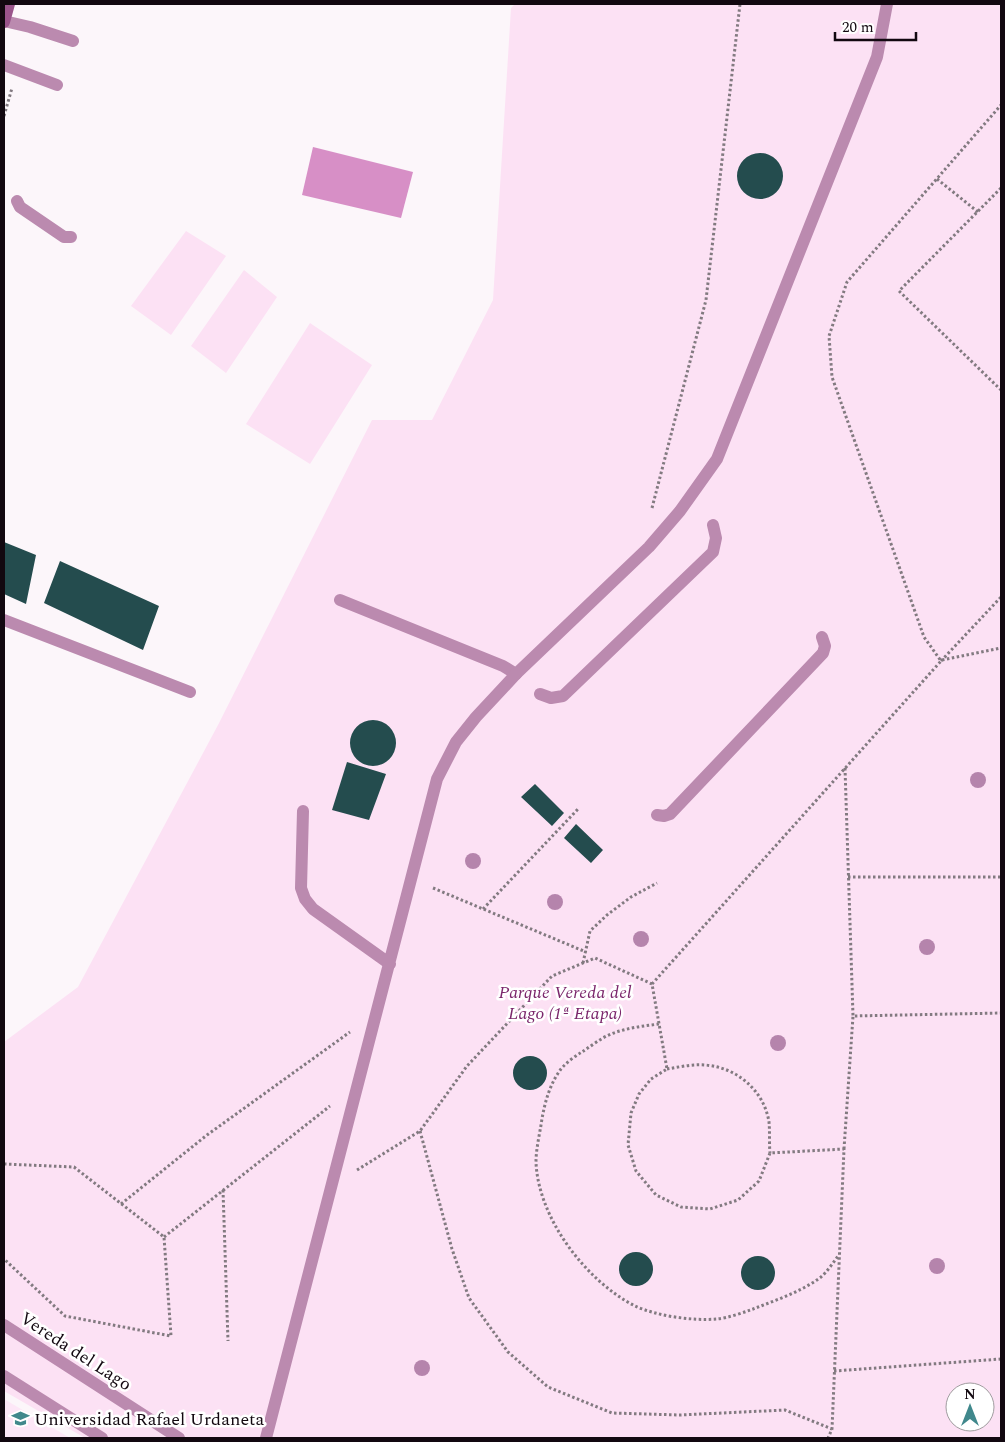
<svg xmlns="http://www.w3.org/2000/svg" width="1005" height="1442" viewBox="0 0 1005 1442" font-family="Spectral,serif">
  <style>
    .built { fill: #fde7f7 }
    .green { fill: #fce1f4; fill-rule: evenodd }
    .water { fill: #d78fc6 }
    .building { fill: #244c4e }
    .lines { fill: none; stroke-linecap: round; stroke-linejoin: round }
    .path { stroke: #827a80; stroke-width: 3; stroke-dasharray: 2.5 2.5; stroke-linecap: butt }
    .service { stroke: #bb8aaf; stroke-width: 12 }
    .minor { stroke: #bb8aaf; stroke-width: 12 }
    .secondary { stroke: #9a548b; stroke-width: 12 }
    .tree { fill: #b584ac }
    .labels { text-anchor: middle; stroke-width: 5; stroke-linejoin: round; paint-order: stroke }
    .park-label { font-size: 18px; font-style: italic; fill: #7b276c; stroke: #fff }
    .street-label { font-size: 18px; fill: #120810; stroke: #fff }
    .poi-label { font-size: 18px; fill: #120810; stroke: #fff; text-anchor: start }
  </style>
  <rect width="100%" height="100%" fill="#fcf6fa"/>
  <path class="built" d="M4,1399L70,1438H4Z"/>
  <path class="green" d="M515,4H1001V1438H85L4,1391V1042L78,987L218,725L372,420H432L493,300L511,8ZM955,1392H985V1422H955Z
    M186,231L226,256L171,335L131,306Z
    M244,270L277,297L226,373L191,346Z
    M310,323L372,365L310,464L246,424Z"/>
  <path class="water" d="M313,147L413,172L401,218L302,195Z"/>
  <path class="building" d="M737 176a23 23 0 1 1 46 0a23 23 0 1 1-46 0Z
    M4,542L36,555L26,604L4,594Z
    M60,561L159,606L143,650L44,603Z
    M350 743a23 23 0 1 1 46 0a23 23 0 1 1-46 0Z
    M347,762L386,774L369,820L332,810Z
    M535,784L564,813L552,826L521,797Z
    M576,824L603,850L591,863L564,838Z
    M513 1073a17 17 0 1 1 34 0a17 17 0 1 1-34 0Z
    M619 1269a17 17 0 1 1 34 0a17 17 0 1 1-34 0Z
    M741 1273a17 17 0 1 1 34 0a17 17 0 1 1-34 0Z"/>
  <g class="lines">
    <path class="path" d="M4,116L12,88
      M937,179L978,212
      M1001,188L899,291L1001,390
      M652,508L706,300L740,4
      M942,660L1001,648
      M941,661L1001,597
      M845,768L853,1016L1001,1013
      M848,877H1001
      M433,888L586,952
      M483,909L579,808
      M583,963L590,931L607,915L631,897L657,883
      M652,984L941,661L924,637L832,377L829,336L847,282L1001,105
      M659,1024C643,1026 626,1028 611,1034C601,1038 591,1046 582,1052C575,1056 567,1062 561,1069C549,1085 544,1105 541,1125C539,1137 536,1150 536,1162C538,1218 586,1281 635,1306C657,1316 692,1321 717,1319C728,1318 742,1313 753,1309C776,1300 801,1292 821,1277C827,1272 833,1263 838,1256
      M667,1069C679,1067 692,1064 705,1065C736,1067 764,1090 769,1122C770,1132 769,1143 770,1153
      M420,1131L452,1249L469,1298L508,1352L548,1387L612,1413L680,1415L785,1410L832,1429
      M844,1149L853,1016
      M4,1164L74,1167L164,1237L171,1336L65,1316L4,1259
      M357,1170L420,1131L467,1066L552,976L595,958L652,984L667,1069L651,1079L639,1094L631,1113L628,1145L636,1171L656,1195L681,1207L710,1209L738,1200L759,1181L770,1153L844,1149L832,1429L828,1438
      M223,1190L228,1341
      M121,1204L207,1135L350,1032
      M164,1237L330,1106
      M834,1371L1001,1359"/>
    <path class="service" d="M4,21L30,27L73,41
      M4,65L57,85
      M17,201L20,207L64,237H71
      M340,600L503,666L516,674
      M540,694L551,698L563,696L713,552L716,538L713,525
      M657,815L664,816L670,814L823,653L825,646L822,637"/>
    <path class="minor" d="M4,620L190,692
      M303,811L301,888L305,899L313,909L390,964
      M4,1325L179,1438
      M4,1376L102,1438
      M266,1438L437,779L456,742L476,717L516,674L649,547L680,511L717,459L877,57L887,4"/>
    <path class="secondary" d="M4,22L9,4"/>
  </g>
  <g class="tree">
    <circle cx="978" cy="780" r="8"/>
    <circle cx="473" cy="861" r="8"/>
    <circle cx="555" cy="902" r="8"/>
    <circle cx="641" cy="939" r="8"/>
    <circle cx="927" cy="947" r="8"/>
    <circle cx="778" cy="1043" r="8"/>
    <circle cx="937" cy="1266" r="8"/>
    <circle cx="422" cy="1368" r="8"/>
  </g>
  <defs>
    <symbol id="university-bare" viewBox="-9 -9 18 18"><path d="M0-5L7-2L0 1L-7-2ZM-4 1L0 2.5L4 1V4Q0 6-4 4Z" fill="#40888c" stroke="#fff" stroke-width="2.5" paint-order="stroke"/></symbol>
  </defs>
  <g fill-rule="evenodd">
    <use href="#university-bare" x="8" y="1406" width="25" height="25"/>
  </g>
  <g class="labels">
    <g class="park-label">
      <text x="565" y="998">Parque Vereda del<tspan x="565" dy="21">Lago (1ª Etapa)</tspan></text>
    </g>
    <g class="street-label">
      <text transform="translate(76 1351) rotate(33)" y="6">Vereda del Lago</text>
    </g>
    <g class="poi-label">
      <text x="34" y="1425">Universidad Rafael Urdaneta</text>
    </g>
  </g>
  <rect width="1005" height="1442" fill="none" stroke="#120810" stroke-width="10"/>
  <g transform="translate(970 1407)"><circle r="24" fill="#ffffff" stroke="#a09c9f"/>
  <path d="M0-4L9 19L0 12L-9 19Z" fill="#40888c"/>
  <text y="-8" font-size="14" font-weight="bold" text-anchor="middle" fill="#120810">N</text>
  </g>
  <path d="M835 32v8h81v-8" fill="none" stroke="#120810" stroke-width="2.5"/>
  <text x="842" y="32" font-size="15" fill="#120810" stroke="#ffffff" stroke-width="4" paint-order="stroke">20 m</text>
</svg>
